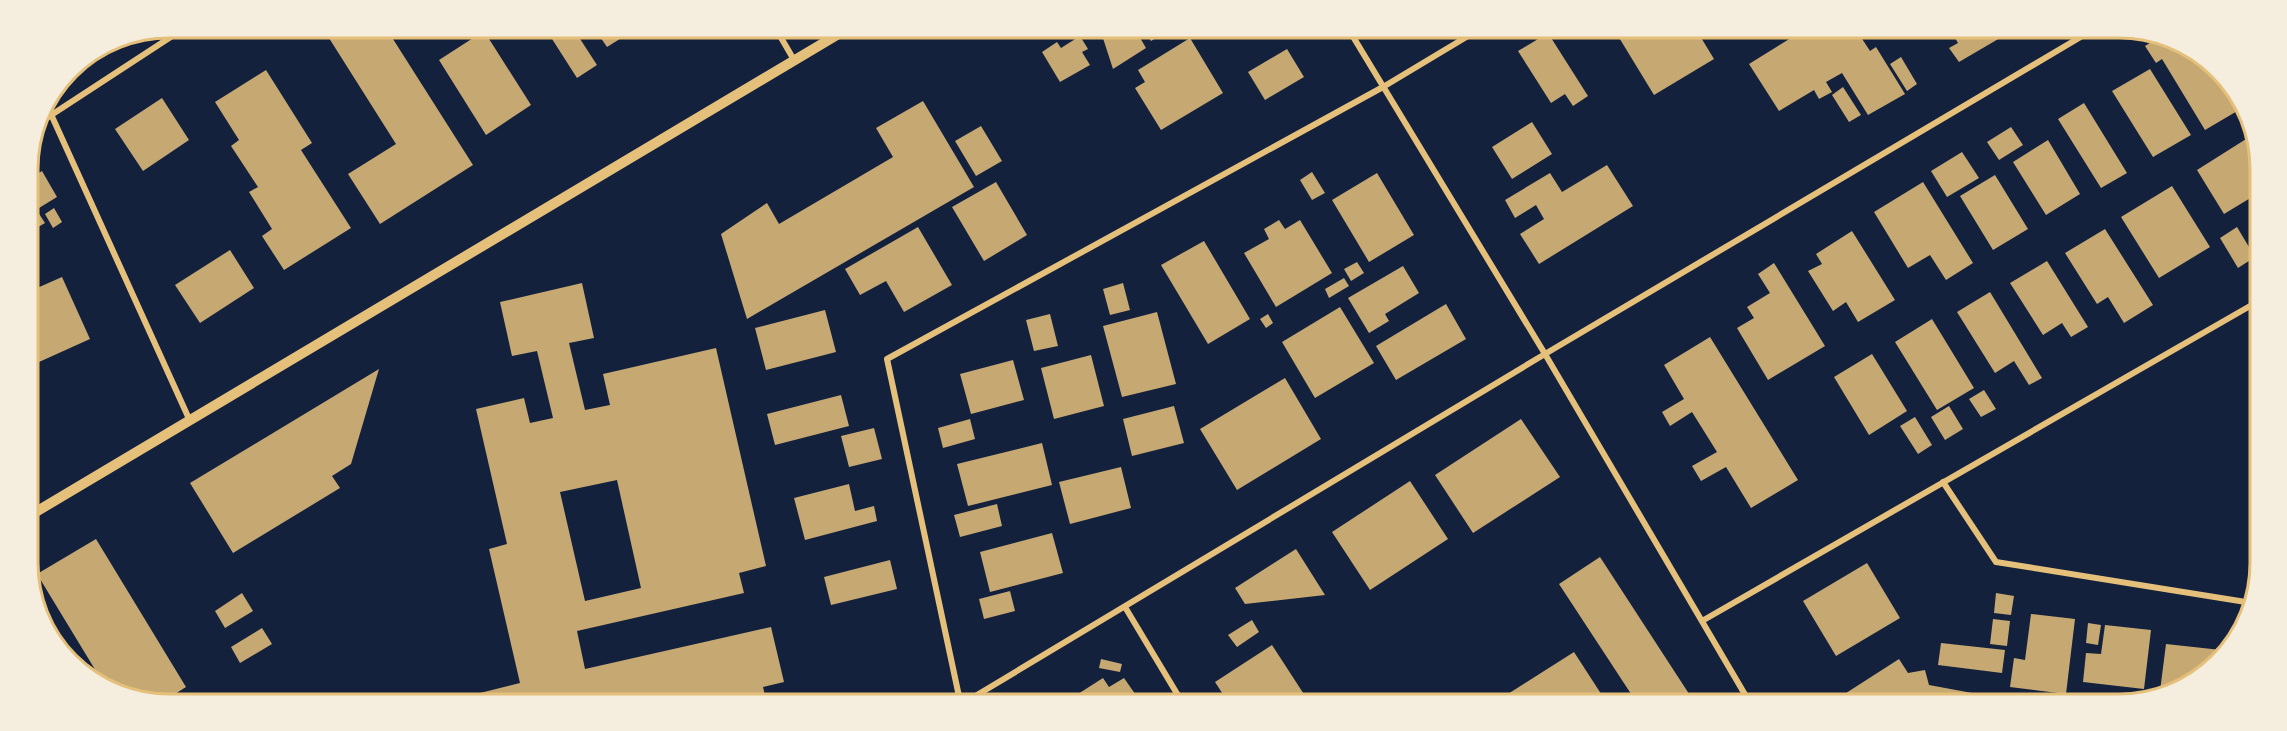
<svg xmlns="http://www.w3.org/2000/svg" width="2287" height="731" viewBox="0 0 2287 731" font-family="'Alegreya Sans',sans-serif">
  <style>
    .building { fill: #c6a872; fill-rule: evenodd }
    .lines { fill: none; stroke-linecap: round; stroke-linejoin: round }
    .minor { stroke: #e5c07b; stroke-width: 6 }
    .tertiary { stroke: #e5c07b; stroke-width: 10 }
    .rim { fill: none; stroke: #e5c07b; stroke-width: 3 }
  </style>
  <rect width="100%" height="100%" fill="#14213d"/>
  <path class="building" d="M322,27L386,28L473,165L380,224L348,174L396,144Z
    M545,28H573L597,65L577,78Z
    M594,28H629L631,32L607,47Z
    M1100,29H1135L1146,48L1113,69Z
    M1144,29H1171L1151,41Z
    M1227,30H1244L1231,37Z
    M484,31L531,105L486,135L439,60Z
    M1615,31H1697L1714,59L1654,95Z
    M1720,31H1733L1724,36Z
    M1802,31H1857L1870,51L1876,47L1905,94L1868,115L1842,73L1826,82L1832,92L1819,99L1814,90L1779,111L1749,64Z
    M1888,31H1906L1893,39Z
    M1951,31L1996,32L2000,38L1959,62L1949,48L1958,43Z
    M1548,33L1588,96L1573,106L1565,94L1551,103L1518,51Z
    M1080,36L1088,49L1082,52L1090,65L1060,82L1042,52L1057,42L1061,48Z
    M2161,36L2213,68L2239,110L2205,130L2162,59L2156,63L2145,46Z
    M1190,38L1223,93L1161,130L1135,88L1145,82L1138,70Z
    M1287,49L1304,77L1265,100L1248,72Z
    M1901,57L1917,84L1907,91L1890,64Z
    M2150,69L2191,135L2153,157L2112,91Z
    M266,70L312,143L301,150L351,228L284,270L262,236L272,229L249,192L258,187L231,146L239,140L215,102Z
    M1843,87L1861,115L1849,122L1832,95Z
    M162,98L189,140L143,171L115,129Z
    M923,101L974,187L747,319L721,234L767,203L779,224L893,157L876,128Z
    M2084,103L2127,173L2101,188L2058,119Z
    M1532,122L1552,154L1512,179L1492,147Z
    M981,126L1002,161L976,176L955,141Z
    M2011,127L2023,145L1999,160L1987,142Z
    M2254,134L2257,141V194L2224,214L2197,170Z
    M2048,140L2080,194L2046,215L2013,162Z
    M1962,152L1979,178L1947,197L1931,171Z
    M1607,165L1633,206L1539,264L1520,234L1544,219L1536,205L1515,218L1505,200L1550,173L1562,192Z
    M42,171L57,197L39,208L27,188V180Z
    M1312,172L1325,193L1312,200L1300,180Z
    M1377,173L1414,235L1369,262L1332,200Z
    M1995,175L2028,229L1993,250L1960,196Z
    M996,182L1027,235L984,261L952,207Z
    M1923,182L1973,263L1946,280L1930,255L1908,268L1874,212Z
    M2172,186L2210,247L2159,278L2121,217Z
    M27,195L45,223L28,233Z
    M54,208L62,222L53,228L45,214Z
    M1279,220L1285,229L1300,220L1332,273L1276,307L1244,253L1269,239L1264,229Z
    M918,227L952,285L904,312L886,281L860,295L845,269Z
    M2237,227L2255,257L2238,268L2220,238Z
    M2105,229L2153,305L2124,323L2108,297L2097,304L2065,253Z
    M1852,231L1895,300L1858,322L1846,302L1833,311L1808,271L1822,264L1816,254Z
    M1204,241L1250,319L1208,344L1161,265Z
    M230,250L254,288L200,323L175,285Z
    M2047,261L2088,327L2071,337L2062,323L2043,335L2010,283Z
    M1357,262L1364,273L1351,281L1344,269Z
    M1774,263L1825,346L1768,380L1737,328L1754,318L1747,307L1770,293L1758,274Z
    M1403,266L1419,293L1385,314L1389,321L1369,333L1348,298Z
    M62,277L90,339L39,362L28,337V292Z
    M1344,278L1349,286L1329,298L1325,289Z
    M582,283L594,338L569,343L585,410L610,405L603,374L716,348L766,566L739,573L744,593L577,631L585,669L771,627L784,682L763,687L766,700H452L520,683L489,549L507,544L476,409L524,398L530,423L553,418L537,351L512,356L500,302ZM617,480L641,588L585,601L560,492Z
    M1123,283L1130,310L1110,315L1103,289Z
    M1990,292L2042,378L2029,385L2014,361L1995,373L1957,312Z
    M1446,304L1466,339L1396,380L1376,346Z
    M1340,307L1374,363L1315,398L1282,342Z
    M825,310L836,352L766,370L755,328Z
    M1157,312L1176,384L1122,397L1103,326Z
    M1050,314L1058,346L1034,351L1026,320Z
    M1268,314L1273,323L1266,328L1260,319Z
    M1932,319L1974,388L1937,410L1895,342Z
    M1710,337L1798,480L1751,508L1726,467L1701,481L1692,466L1717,452L1692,412L1670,426L1662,412L1684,399L1664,365Z
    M1872,354L1907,411L1869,435L1834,377Z
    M1091,355L1104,406L1054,419L1041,368Z
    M1013,360L1024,400L971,414L960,374Z
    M379,369L351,464L332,476L340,488L233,553L190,483Z
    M1285,378L1321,439L1237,490L1200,429Z
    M29,384L35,394L29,398Z
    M1984,390L1996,409L1981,417L1969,399Z
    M841,395L849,426L775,445L767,414Z
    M1174,406L1184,443L1132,456L1123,419Z
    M1949,406L1963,429L1945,440L1931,417Z
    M1915,417L1932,445L1918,454L1900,426Z
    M970,419L975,439L943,448L938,428Z
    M1521,419L1560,477L1473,533L1435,475Z
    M874,428L882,459L849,467L841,436Z
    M1042,443L1052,485L968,506L957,464Z
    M1121,467L1131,508L1070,524L1059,482Z
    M1410,481L1448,539L1370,590L1332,532Z
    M849,484L855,511L874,506L877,521L805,540L794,498Z
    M997,504L1002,526L960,537L954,515Z
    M1052,533L1063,573L990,592L980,552Z
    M96,539L186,687L167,699H132L102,681L37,574Z
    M1296,549L1325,595L1245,604L1235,588Z
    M1600,557L1695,703H1637L1559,584Z
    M890,560L897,589L831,605L824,577Z
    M1867,563L1900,618L1836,656L1803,601Z
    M1010,591L1015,611L984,619L979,599Z
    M242,593L253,611L225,628L215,611Z
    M1996,593L2014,596L2011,615L1994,613Z
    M2031,614L2075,619L2066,694L2010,687L2014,658L2025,660Z
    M1993,619L2010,621L2007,646L1990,644Z
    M1252,620L1259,632L1237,647L1228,635Z
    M2088,623L2101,625L2098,645L2086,643Z
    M2105,625L2151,630L2144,689L2083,682L2086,653L2101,654Z
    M262,628L272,644L240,663L231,647Z
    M1941,643L2005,650L2002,673L1938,665Z
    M2166,644L2221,650L2205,675L2160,691Z
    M1272,645L1309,702H1228L1215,682Z
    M1574,652L1607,703L1507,702L1503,697Z
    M1101,659L1122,664L1120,672L1099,668Z
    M1899,659L1908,673L1925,670L1929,685L1983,695L1982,703H1840L1843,695Z
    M1103,678L1109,687L1124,678L1140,701H1067Z
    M2071,694L2090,696L2089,704H2070Z"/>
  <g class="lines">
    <path class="minor" d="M776,29L794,60
      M1349,30L1545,354L1750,703
      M45,101L190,421
      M36,125L186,27
      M1943,482L1996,562L2252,603
      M1125,607L1182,702
      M1702,621L2257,302
      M960,701L887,359L1383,87L1478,30
      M967,701L1545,354L2089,32"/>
    <path class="tertiary" d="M29,516L847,29"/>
  </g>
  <path d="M0 0H2287V731H0ZM169 38H2119A131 131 0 0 1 2250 169V563A131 131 0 0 1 2119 694H169A131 131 0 0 1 38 563V169A131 131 0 0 1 169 38Z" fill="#f5edde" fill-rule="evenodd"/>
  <path class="rim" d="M169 38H2119A131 131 0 0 1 2250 169V563A131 131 0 0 1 2119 694H169A131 131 0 0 1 38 563V169A131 131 0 0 1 169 38Z"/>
</svg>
